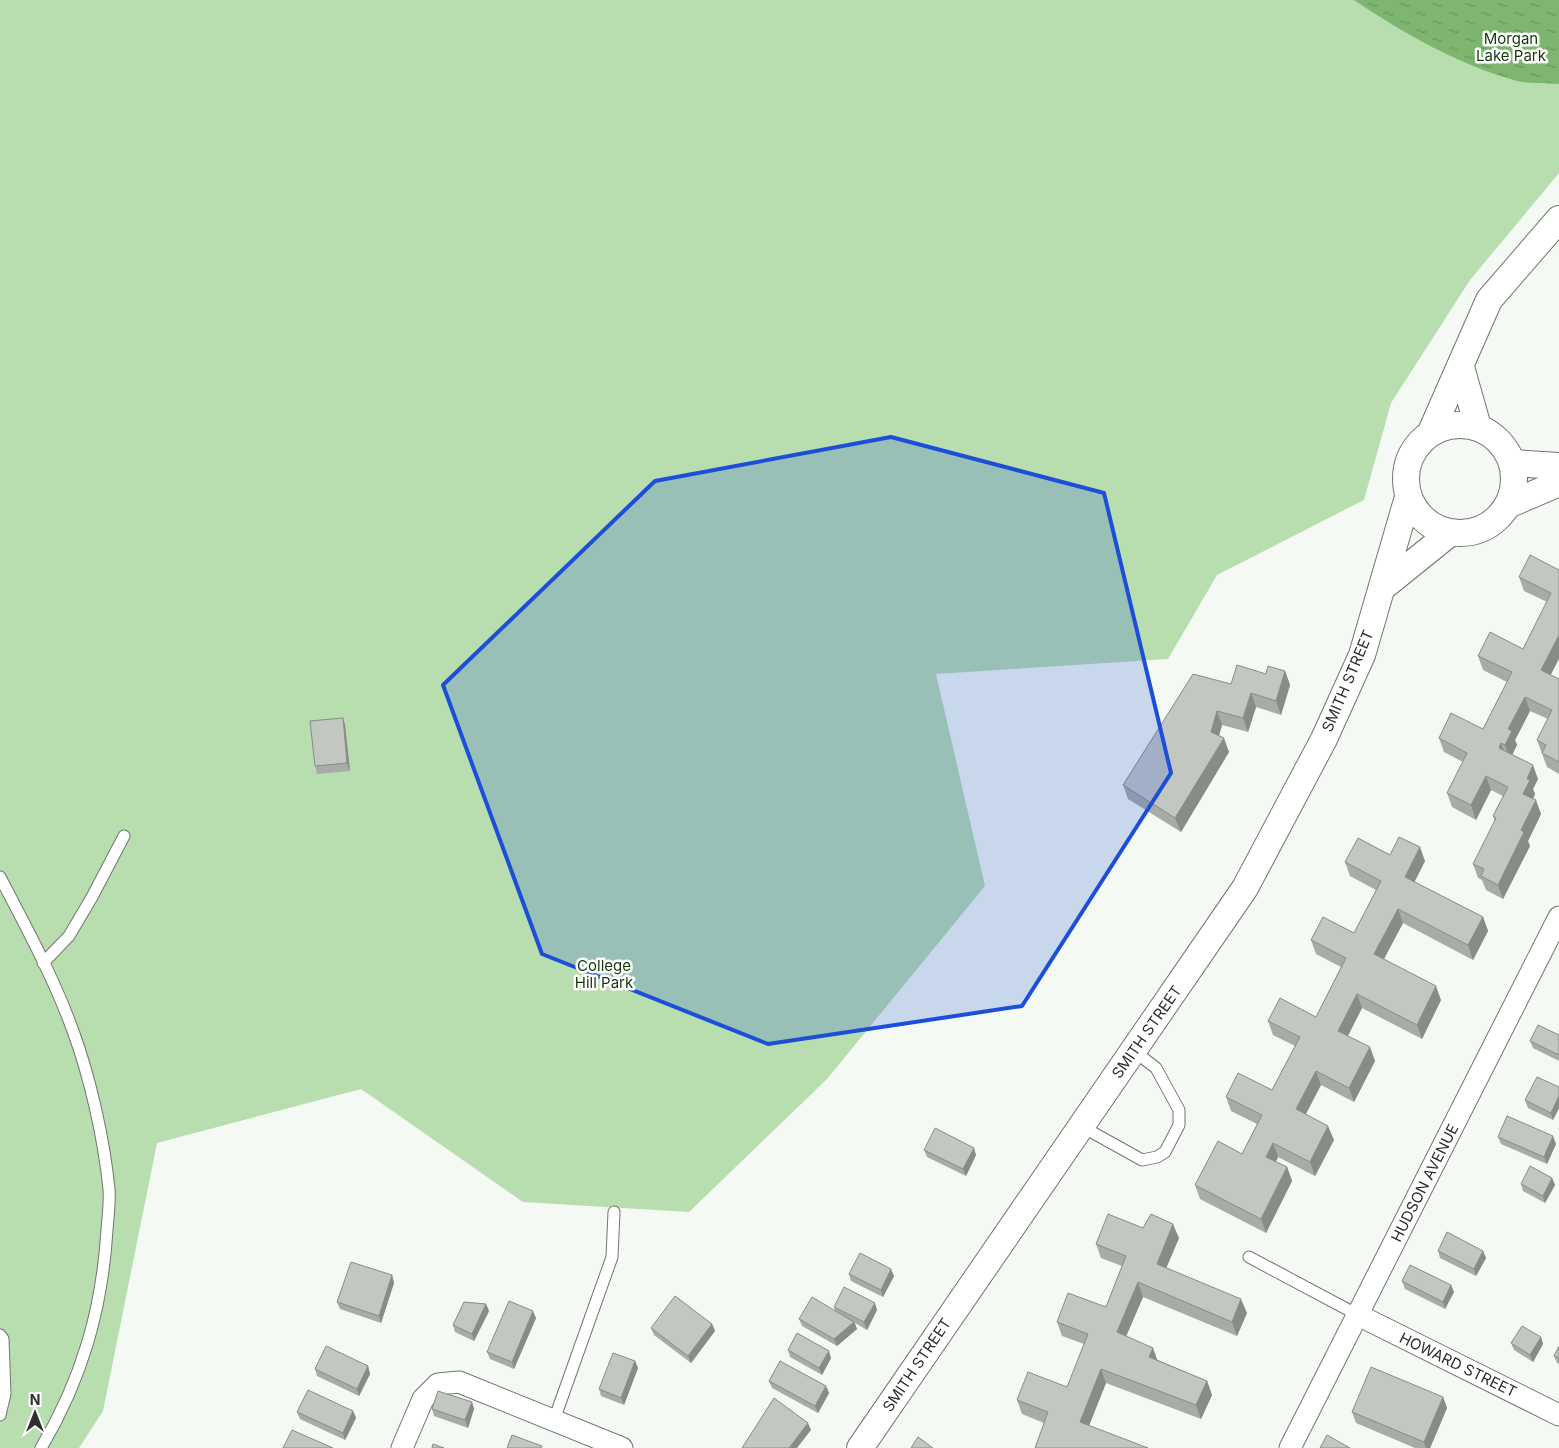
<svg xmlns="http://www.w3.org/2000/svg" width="1559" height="1448" viewBox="0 0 1559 1448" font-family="Inter,sans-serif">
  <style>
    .green { fill: #b8ddaf }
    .water { fill: url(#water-ripples) }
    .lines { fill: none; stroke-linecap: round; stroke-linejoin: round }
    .service-casing { stroke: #717571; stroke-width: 13 }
    .minor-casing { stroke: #717571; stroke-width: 23 }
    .tertiary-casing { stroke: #717571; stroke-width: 28 }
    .service { stroke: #fff; stroke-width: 11 }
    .minor { stroke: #fff; stroke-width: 21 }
    .tertiary { stroke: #fff; stroke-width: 26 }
    .wall { fill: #a8aba7 }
    .shaded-wall { fill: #888b88 }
    .building { fill: #c3c7c2; stroke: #888b88 }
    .marked { fill: #1d4ed8; fill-opacity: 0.2; stroke: #1d4ed8; stroke-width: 4; stroke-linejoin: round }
    .labels { text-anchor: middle; stroke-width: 5; stroke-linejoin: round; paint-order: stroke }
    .park-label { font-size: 15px; fill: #143908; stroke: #fff }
    .street-label { font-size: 15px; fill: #2e2f2d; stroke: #fff }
  </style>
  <defs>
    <pattern id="water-ripples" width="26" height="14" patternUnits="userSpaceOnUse" patternTransform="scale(1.25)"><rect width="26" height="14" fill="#7eb670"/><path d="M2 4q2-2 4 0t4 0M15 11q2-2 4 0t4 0" fill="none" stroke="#68945c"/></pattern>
  </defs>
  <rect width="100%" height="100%" fill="#f4f9f3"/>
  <path class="green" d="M0,0H1559V173L1470,280L1391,403L1364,500L1217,575L1168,659L936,674L985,886L827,1079L689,1212L523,1202L361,1089L157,1143L103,1411L79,1448H0Z"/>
  <path class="water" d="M1354,0H1559V84C1546,83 1530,84 1517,81C1459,65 1403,33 1354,0Z"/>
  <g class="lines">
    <defs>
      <path id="service" d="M0,877C26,927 54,978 73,1031C90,1077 104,1139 109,1189C110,1202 108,1217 107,1230C102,1310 82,1379 41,1448
        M43,963L69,936L92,897L124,836
        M1081,1126L1142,1160L1157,1157L1165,1152L1179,1125V1110L1156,1068L1134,1051
        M1249,1257L1358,1315
        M0,1335L3,1339L5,1394L0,1415
        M554,1420L612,1257L614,1212"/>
      <path id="minor" d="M1358,1315L1559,1415
        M402,1448L423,1399L438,1384L459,1382L622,1448
        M1290,1448L1559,917"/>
      <path id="tertiary" d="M1461,367L1478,427
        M1406 479a54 54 0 1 1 108 0a54 54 0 1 1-108 0Z
        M1431,432L1489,300L1559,219
        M1513,463L1559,466
        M1508,505L1559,483
        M1383,587L1450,533
        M860,1448L1245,888L1324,739L1362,655L1408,497"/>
    </defs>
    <use href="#service" class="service-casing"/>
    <use href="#minor" class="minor-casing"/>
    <use href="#tertiary" class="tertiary-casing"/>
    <use href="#service" class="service"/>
    <use href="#minor" class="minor"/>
    <use href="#tertiary" class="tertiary"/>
  </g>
  <path class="wall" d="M1559,570L1551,675L1559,679V774L1547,767L1537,740L1548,719L1530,711L1515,740L1517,745L1512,755L1538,779L1533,789L1535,794L1533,799L1541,814L1528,841L1530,846L1503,899L1486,890L1482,880L1478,878L1473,864L1495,821L1493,816L1503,796L1491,790L1476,820L1452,807L1447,793L1463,762L1444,752L1439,738L1483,729L1507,682L1483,670L1478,656L1523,649L1547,602L1524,591L1519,577Z
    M1285,671L1290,685L1281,715L1256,707L1248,732L1222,725L1219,736L1229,752L1181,832L1128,799L1123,785L1231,684L1266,674Z
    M343,718L345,725L350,771L317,774L315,766Z
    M1390,855L1425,861L1414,882L1483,917L1488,931L1473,960L1403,923L1384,959L1441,1000L1422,1039L1362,1008L1348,1036L1375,1061L1354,1102L1321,1085L1306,1114L1334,1140L1315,1176L1278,1157L1276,1162L1287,1167L1292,1181L1266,1233L1200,1199L1195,1185L1242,1154L1257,1124L1231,1111L1226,1097L1272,1090L1295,1046L1273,1035L1268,1021L1316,1017L1341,967L1316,954L1311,940L1354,933L1376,890L1350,876L1345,862Z
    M1559,1035V1061L1533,1048L1530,1041Z
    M1559,1087V1108L1553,1120L1528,1108L1525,1100Z
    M1498,1137L1556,1144L1547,1164L1501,1144Z
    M924,1150L976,1155L966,1176L927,1157Z
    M1552,1178L1555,1185L1545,1203L1523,1191L1521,1184Z
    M1143,1228L1179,1238L1166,1268L1247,1313L1237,1336L1143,1297L1126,1336L1158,1360L1207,1381L1212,1395L1201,1419L1106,1383L1089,1425L1044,1423L1022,1414L1017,1400L1067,1387L1084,1344L1062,1336L1057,1322L1106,1307L1122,1266L1101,1258L1096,1244Z
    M1438,1251H1483L1486,1258L1476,1276L1440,1258Z
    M849,1274L894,1276L883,1297L851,1281Z
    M392,1275L394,1283L381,1323L340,1309L337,1302Z
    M1402,1281L1451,1285L1454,1292L1445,1309L1405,1289Z
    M486,1304L489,1311L474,1341L455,1332L453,1325Z
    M834,1307L877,1310L867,1330L855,1323L857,1329L837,1346L802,1326L799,1319L835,1311Z
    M536,1318L514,1369L490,1359L487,1352Z
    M712,1324L715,1331L691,1363L654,1335L651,1328Z
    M1541,1337L1543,1344L1533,1362L1514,1350L1511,1343Z
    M1559,1346V1364L1557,1363L1554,1356Z
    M788,1350L831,1358L822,1375L790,1357Z
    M635,1361L638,1368L624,1405L601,1396L599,1389Z
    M368,1366L370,1374L359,1396L317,1376L315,1369Z
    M769,1381L826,1386L829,1393L818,1413L772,1388Z
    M1443,1397L1447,1408L1430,1448H1415L1356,1423L1352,1412Z
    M472,1402L474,1409L468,1428L434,1416L432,1409Z
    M353,1411L356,1418L345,1440L300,1419L297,1412Z"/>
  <path class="shaded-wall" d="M1559,635V659L1546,684L1541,670Z
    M1285,671L1290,685L1281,715L1276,701Z
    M1251,693L1256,707L1248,732L1243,718Z
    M1525,697L1530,711L1515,740L1517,745L1510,759L1505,745L1508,729Z
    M1217,711L1222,725L1216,746L1211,732Z
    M343,718L345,725L350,771L347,763Z
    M1224,738L1229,752L1181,832L1175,818Z
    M1501,743L1506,757L1499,748Z
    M1533,765L1538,779L1533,789L1535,794L1528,808L1523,794L1527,779Z
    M1486,776L1491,790L1476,820L1471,805Z
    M1536,800L1541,814L1528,841L1530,846L1503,899L1498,885L1521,830Z
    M1420,847L1425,861L1410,891L1405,877Z
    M1398,909L1403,923L1379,968L1374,954Z
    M1483,917L1488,931L1473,960L1468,945Z
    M1436,986L1441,1000L1422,1039L1417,1025Z
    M1357,994L1362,1008L1343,1045L1338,1031Z
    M1370,1047L1375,1061L1354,1102L1349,1088Z
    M1316,1071L1321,1085L1301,1123L1296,1109Z
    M1559,1096V1108L1553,1120L1551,1113Z
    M1328,1126L1334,1140L1315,1176L1310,1162Z
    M1553,1136L1556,1144L1547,1164L1544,1157Z
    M1273,1143L1278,1157L1271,1171L1266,1157Z
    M974,1148L976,1155L966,1176L963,1169Z
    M1287,1167L1292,1181L1266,1233L1261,1219Z
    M1552,1178L1555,1185L1545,1203L1543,1196Z
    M1173,1224L1179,1238L1162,1278L1157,1264Z
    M1483,1251L1486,1258L1476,1276L1474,1269Z
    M891,1269L894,1276L883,1297L881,1290Z
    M392,1275L394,1283L381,1323L379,1316Z
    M1138,1282L1143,1297L1122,1346L1117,1332Z
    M1451,1285L1454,1292L1445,1309L1443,1302Z
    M1241,1299L1247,1313L1237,1336L1232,1322Z
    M875,1303L877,1310L867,1330L864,1322Z
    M486,1304L489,1311L474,1341L472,1334Z
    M533,1311L536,1318L514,1369L512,1362Z
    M854,1322L857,1329L837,1346L834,1339Z
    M712,1324L715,1331L691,1363L688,1356Z
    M1541,1337L1543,1344L1533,1362L1530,1355Z
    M1153,1348L1158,1362L1149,1357Z
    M829,1351L831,1358L822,1375L819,1368Z
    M635,1361L638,1368L624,1405L621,1398Z
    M368,1366L370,1374L359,1396L357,1389Z
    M1101,1369L1106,1383L1085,1436L1080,1422Z
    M1207,1381L1212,1395L1201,1419L1196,1405Z
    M826,1386L829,1393L818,1413L815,1406Z
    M1443,1397L1447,1408L1430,1448H1426L1424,1442Z
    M472,1402L474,1409L468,1428L465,1420Z
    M353,1411L356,1418L345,1440L343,1433Z
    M808,1423L811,1430L797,1448H789Z"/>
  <path class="building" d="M1530,555L1559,570V635L1541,670L1559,679V762L1542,753L1546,745L1537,740L1552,710L1525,697L1508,729L1512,731L1505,745L1501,743L1499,748L1533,765L1527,779L1530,780L1523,794L1536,800L1521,830L1524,832L1498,885L1481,876L1484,869L1473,864L1496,818L1493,816L1508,787L1486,776L1471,805L1447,793L1467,753L1439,738L1451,713L1483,729L1512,672L1478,656L1490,632L1523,649L1551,593L1519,577Z
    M1237,665L1266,674L1268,666L1285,671L1276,701L1251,693L1243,718L1217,711L1211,732L1224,738L1175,818L1123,785L1193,674L1231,684Z
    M343,718L347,763L315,766L310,721Z
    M1399,837L1420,847L1405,877L1483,917L1468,945L1398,909L1374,954L1436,986L1417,1025L1357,994L1338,1031L1370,1047L1349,1088L1316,1071L1296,1109L1328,1126L1310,1162L1273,1143L1266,1157L1287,1167L1261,1219L1195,1185L1218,1141L1242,1154L1262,1115L1226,1097L1238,1073L1272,1090L1300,1037L1268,1021L1280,998L1316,1017L1346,958L1311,940L1323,917L1354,933L1381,881L1345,862L1358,838L1390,855Z
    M1538,1025L1559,1035V1055L1530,1041Z
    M1537,1077L1559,1087V1096L1551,1113L1525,1100Z
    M1507,1116L1553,1136L1544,1157L1498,1137Z
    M935,1128L974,1148L963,1169L924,1150Z
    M1530,1166L1552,1178L1543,1196L1521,1184Z
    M1108,1214L1143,1228L1151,1214L1173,1224L1157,1264L1241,1299L1232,1322L1138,1282L1117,1332L1153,1348L1149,1357L1207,1381L1196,1405L1101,1369L1080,1422L1148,1448H1035L1048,1412L1017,1400L1028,1372L1067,1387L1088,1334L1057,1322L1068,1293L1106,1307L1126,1256L1096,1244Z
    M1447,1232L1483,1251L1474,1269L1438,1251Z
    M860,1253L891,1269L881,1290L849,1274Z
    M351,1262L392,1275L379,1316L337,1302Z
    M1410,1265L1451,1285L1443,1302L1402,1281Z
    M844,1287L875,1303L864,1322L834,1307Z
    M675,1296L712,1324L688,1356L651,1328Z
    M812,1297L854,1322L834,1339L799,1319Z
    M509,1301L533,1311L512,1362L487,1352Z
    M464,1302L486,1304L472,1334L453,1325Z
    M1522,1326L1541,1337L1530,1355L1511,1343Z
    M797,1333L829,1351L819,1368L788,1350Z
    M326,1346L368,1366L357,1389L315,1369Z
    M1559,1346V1358L1554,1356Z
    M613,1353L635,1361L621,1398L599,1389Z
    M780,1361L826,1386L815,1406L769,1381Z
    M1371,1367L1443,1397L1424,1442L1352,1412Z
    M308,1390L353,1411L343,1433L297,1412Z
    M438,1391L472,1402L465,1420L432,1409Z
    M774,1398L808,1423L789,1448H742Z
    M292,1430L333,1448H283Z
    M512,1435L542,1446L541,1448H507Z
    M1327,1435L1350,1448H1320Z
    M918,1437L933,1448H911Z
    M433,1444L444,1448H432Z"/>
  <path class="marked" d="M891,437L1104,493L1171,773L1022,1006L768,1044L542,954L443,685L655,481Z"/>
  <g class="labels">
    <g class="park-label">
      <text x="1511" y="44">Morgan<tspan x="1511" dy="17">Lake Park</tspan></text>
      <text x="604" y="971">College<tspan x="604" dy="17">Hill Park</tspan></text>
    </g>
    <g class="street-label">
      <text transform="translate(1348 681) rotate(-67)" y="5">SMITH STREET</text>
      <text transform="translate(1147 1032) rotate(-55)" y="5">SMITH STREET</text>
      <text transform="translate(1425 1183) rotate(-63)" y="5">HUDSON AVENUE</text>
      <text transform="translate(917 1365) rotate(-56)" y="5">SMITH STREET</text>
      <text transform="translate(1458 1365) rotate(26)" y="5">HOWARD STREET</text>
    </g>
  </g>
  <g transform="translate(35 1413)" stroke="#ffffff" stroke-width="4" paint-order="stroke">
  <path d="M0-4L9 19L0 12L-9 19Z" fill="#2e2f2d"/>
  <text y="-8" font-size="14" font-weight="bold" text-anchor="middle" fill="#2e2f2d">N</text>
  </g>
</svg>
